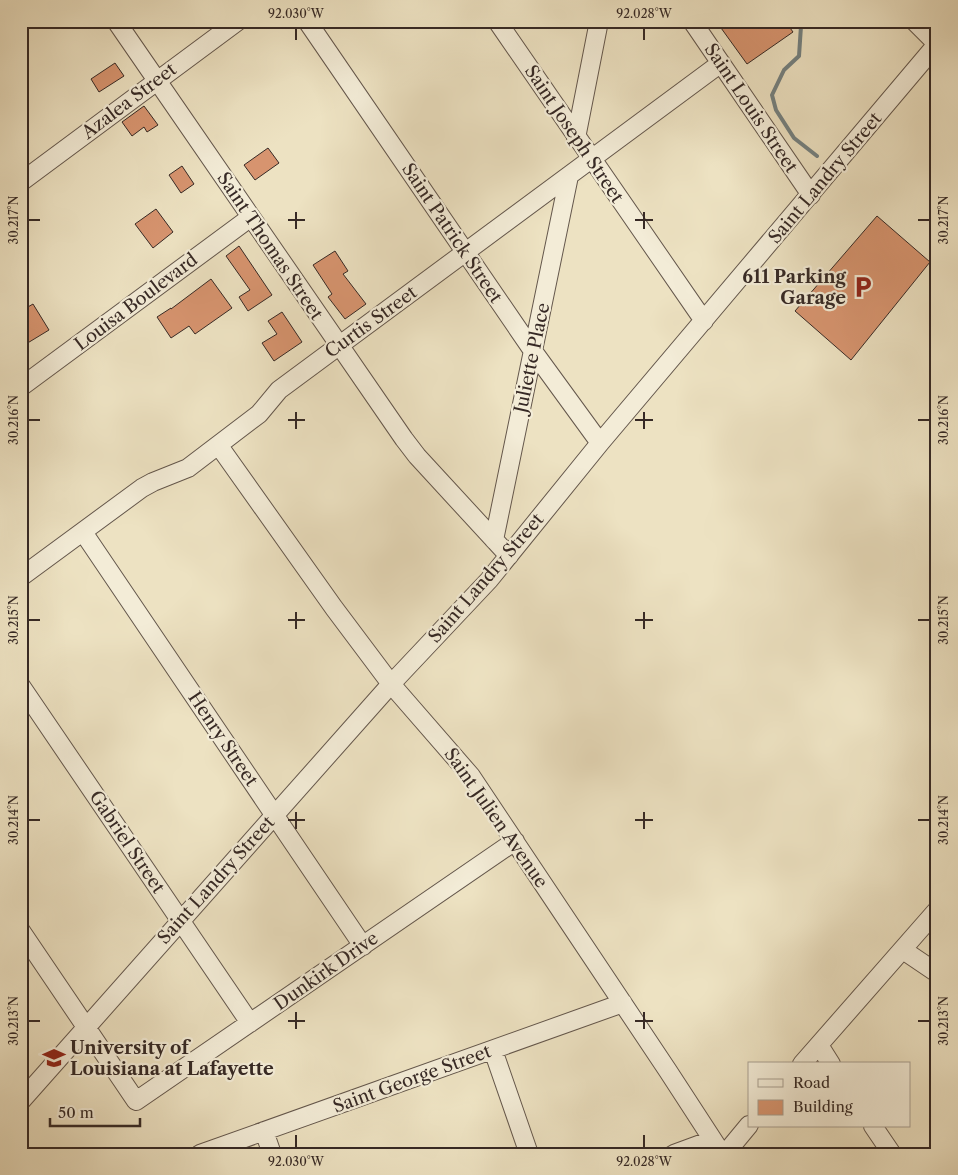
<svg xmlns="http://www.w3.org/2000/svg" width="958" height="1175" viewBox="0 0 958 1175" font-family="'Libre Caslon Text',serif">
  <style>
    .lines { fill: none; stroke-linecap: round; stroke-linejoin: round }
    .stream { stroke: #748181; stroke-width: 4 }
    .building { fill: #d7946f; stroke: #362925 }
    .minor-casing { stroke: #64574c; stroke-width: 20 }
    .minor { stroke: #f3ecd7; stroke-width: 18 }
    .ticks { fill: none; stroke: #362925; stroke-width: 2 }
    .labels { text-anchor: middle; stroke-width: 4.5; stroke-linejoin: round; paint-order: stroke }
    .street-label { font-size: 18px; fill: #362925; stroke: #f3ecd7 }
    .poi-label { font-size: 18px; font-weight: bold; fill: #362925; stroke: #f3ecd7; text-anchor: end }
    .neatline { fill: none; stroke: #362925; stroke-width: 2 }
    .ticks-label { font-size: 12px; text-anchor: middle; fill: #362925 }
  </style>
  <rect width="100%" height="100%" fill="#ede2c2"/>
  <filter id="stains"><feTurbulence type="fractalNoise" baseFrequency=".004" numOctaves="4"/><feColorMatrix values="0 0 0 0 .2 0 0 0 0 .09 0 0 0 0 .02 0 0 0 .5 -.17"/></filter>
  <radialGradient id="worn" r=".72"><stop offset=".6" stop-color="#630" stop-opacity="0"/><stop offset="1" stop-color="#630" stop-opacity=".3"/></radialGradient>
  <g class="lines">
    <path class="stream" d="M804,21L801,26L799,56L784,70L772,95L776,110L794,138L817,156
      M932,447L937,461"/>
  </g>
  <path class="building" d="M716,21H785L793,32L747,64Z
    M115,63L124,76L99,92L91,79Z
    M144,106L158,125L147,132L144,127L132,136L122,122Z
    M268,148L279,163L255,180L244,165Z
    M182,166L194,184L181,193L169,175Z
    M156,209L173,232L153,248L135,224Z
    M877,216L930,262L851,360L795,311Z
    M239,246L272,295L248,311L239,297L250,290L226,256Z
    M335,251L348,271L343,274L366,304L345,319L328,297L332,294L313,265Z
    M211,279L232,308L195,334L189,326L171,338L157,317L171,308V309Z
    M33,304L49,330L21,347V311Z
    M282,312L302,342L274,361L262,343L277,334L268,321Z"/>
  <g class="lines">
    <defs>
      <path id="minor" d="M116,21L404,439L417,456L509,556
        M307,21L533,351L600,443
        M497,21L704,321
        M692,21L811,195
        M914,21L937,44
        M576,138L599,21
        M21,182L238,21
        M21,387L251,217
        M219,446L334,608L391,684L471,776L668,1071L722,1154
        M83,532L363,946
        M494,540L569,176
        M21,577L142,488L153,482L188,468L259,414L279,390L721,63
        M21,686L250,1023
        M21,931L136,1101L515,841
        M903,950L937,973
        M819,1045L831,1064
        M493,1050L529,1154
        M802,1064L937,910
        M21,1101L391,684L489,580L600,443L937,44
        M873,1126L892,1154
        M264,1131L272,1154
        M200,1154L623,1003
        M674,1154L712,1140
        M725,1154L749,1125"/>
    </defs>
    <use href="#minor" class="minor-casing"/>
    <use href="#minor" class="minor"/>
  </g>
  <path class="ticks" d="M296,28V40M644,28V40M296,212V229M644,212V229M28,220H40M288,220H305M635,220H653M918,220H930M296,412V429M644,412V429M28,420H40M288,420H305M635,420H653M918,420H930M296,612V629M644,612V629M28,620H40M288,620H305M635,620H653M918,620H930M296,812V829M644,812V829M28,820H40M288,820H305M635,820H653M918,820H930M296,1012V1029M644,1012V1029M28,1021H40M288,1021H305M635,1021H653M918,1021H930M296,1135V1148M644,1135V1148"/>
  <defs>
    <symbol id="parking-bare" viewBox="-9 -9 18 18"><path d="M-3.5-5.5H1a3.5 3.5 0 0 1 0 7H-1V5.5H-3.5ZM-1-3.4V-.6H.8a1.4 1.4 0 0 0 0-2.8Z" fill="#8f2418" stroke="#f3ecd7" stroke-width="2.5" paint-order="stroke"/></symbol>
    <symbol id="university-bare" viewBox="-9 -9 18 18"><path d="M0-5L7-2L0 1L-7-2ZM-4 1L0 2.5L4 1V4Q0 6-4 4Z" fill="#8f2418" stroke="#f3ecd7" stroke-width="2.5" paint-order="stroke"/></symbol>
  </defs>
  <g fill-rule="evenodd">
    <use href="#parking-bare" x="847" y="271" width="32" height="32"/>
    <use href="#university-bare" x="38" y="1042" width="32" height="32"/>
  </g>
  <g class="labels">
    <g class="street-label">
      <text transform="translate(129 101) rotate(-37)" y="6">Azalea Street</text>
      <text transform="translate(751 108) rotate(56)" y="6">Saint Louis Street</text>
      <text transform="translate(574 134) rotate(56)" y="6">Saint Joseph Street</text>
      <text transform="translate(825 178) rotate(-50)" y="6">Saint Landry Street</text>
      <text transform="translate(452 233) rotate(56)" y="6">Saint Patrick Street</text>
      <text transform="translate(270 246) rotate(56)" y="6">Saint Thomas Street</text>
      <text transform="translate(136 302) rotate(-37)" y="6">Louisa Boulevard</text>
      <text transform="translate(371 322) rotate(-36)" y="6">Curtis Street</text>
      <text transform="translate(532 358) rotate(-78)" y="6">Juliette Place</text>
      <text transform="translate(486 578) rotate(-49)" y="6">Saint Landry Street</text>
      <text transform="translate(223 739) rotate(56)" y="6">Henry Street</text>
      <text transform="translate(496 818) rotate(55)" y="6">Saint Julien Avenue</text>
      <text transform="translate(127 842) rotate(56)" y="6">Gabriel Street</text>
      <text transform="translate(216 880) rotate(-48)" y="6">Saint Landry Street</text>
      <text transform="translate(326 971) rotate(-35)" y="6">Dunkirk Drive</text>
      <text transform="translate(412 1079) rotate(-20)" y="6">Saint George Street</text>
    </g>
    <g class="poi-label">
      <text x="846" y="283">611 Parking<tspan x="846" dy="21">Garage</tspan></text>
      <text x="70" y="1054" text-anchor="start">University of<tspan x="70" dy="21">Louisiana at Lafayette</tspan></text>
    </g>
  </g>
  <rect width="958" height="1175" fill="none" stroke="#ede2c2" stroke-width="55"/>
  <rect x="748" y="1062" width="162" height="65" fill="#f3ecd7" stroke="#a79e90"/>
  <rect x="758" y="1079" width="25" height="8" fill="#f3ecd7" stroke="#a79e90"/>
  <text x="793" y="1088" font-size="15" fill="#362925">Road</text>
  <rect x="758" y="1100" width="25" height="15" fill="#d7946f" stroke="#a79e90"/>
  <text x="793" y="1112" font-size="15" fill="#362925">Building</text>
  <path d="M50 1118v8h90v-8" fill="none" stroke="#362925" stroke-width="2.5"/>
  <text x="58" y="1118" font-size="15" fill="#362925" stroke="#f3ecd7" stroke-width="4" paint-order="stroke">50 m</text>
  <rect x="28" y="28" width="902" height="1120" class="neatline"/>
  <g class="ticks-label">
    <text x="296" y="18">92.030°W</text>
    <text x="644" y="18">92.028°W</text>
    <text transform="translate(14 220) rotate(-90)" y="4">30.217°N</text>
    <text transform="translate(944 220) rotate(-90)" y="4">30.217°N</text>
    <text transform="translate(14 420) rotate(-90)" y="4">30.216°N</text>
    <text transform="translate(944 420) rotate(-90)" y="4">30.216°N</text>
    <text transform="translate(14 620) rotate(-90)" y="4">30.215°N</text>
    <text transform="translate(944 620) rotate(-90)" y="4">30.215°N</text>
    <text transform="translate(14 820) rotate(-90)" y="4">30.214°N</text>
    <text transform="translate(944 820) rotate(-90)" y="4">30.214°N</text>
    <text transform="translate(14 1021) rotate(-90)" y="4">30.213°N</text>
    <text transform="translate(944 1021) rotate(-90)" y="4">30.213°N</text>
    <text x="296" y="1166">92.030°W</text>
    <text x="644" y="1166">92.028°W</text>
  </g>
  <rect width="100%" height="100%" filter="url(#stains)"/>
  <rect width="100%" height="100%" fill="url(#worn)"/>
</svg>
